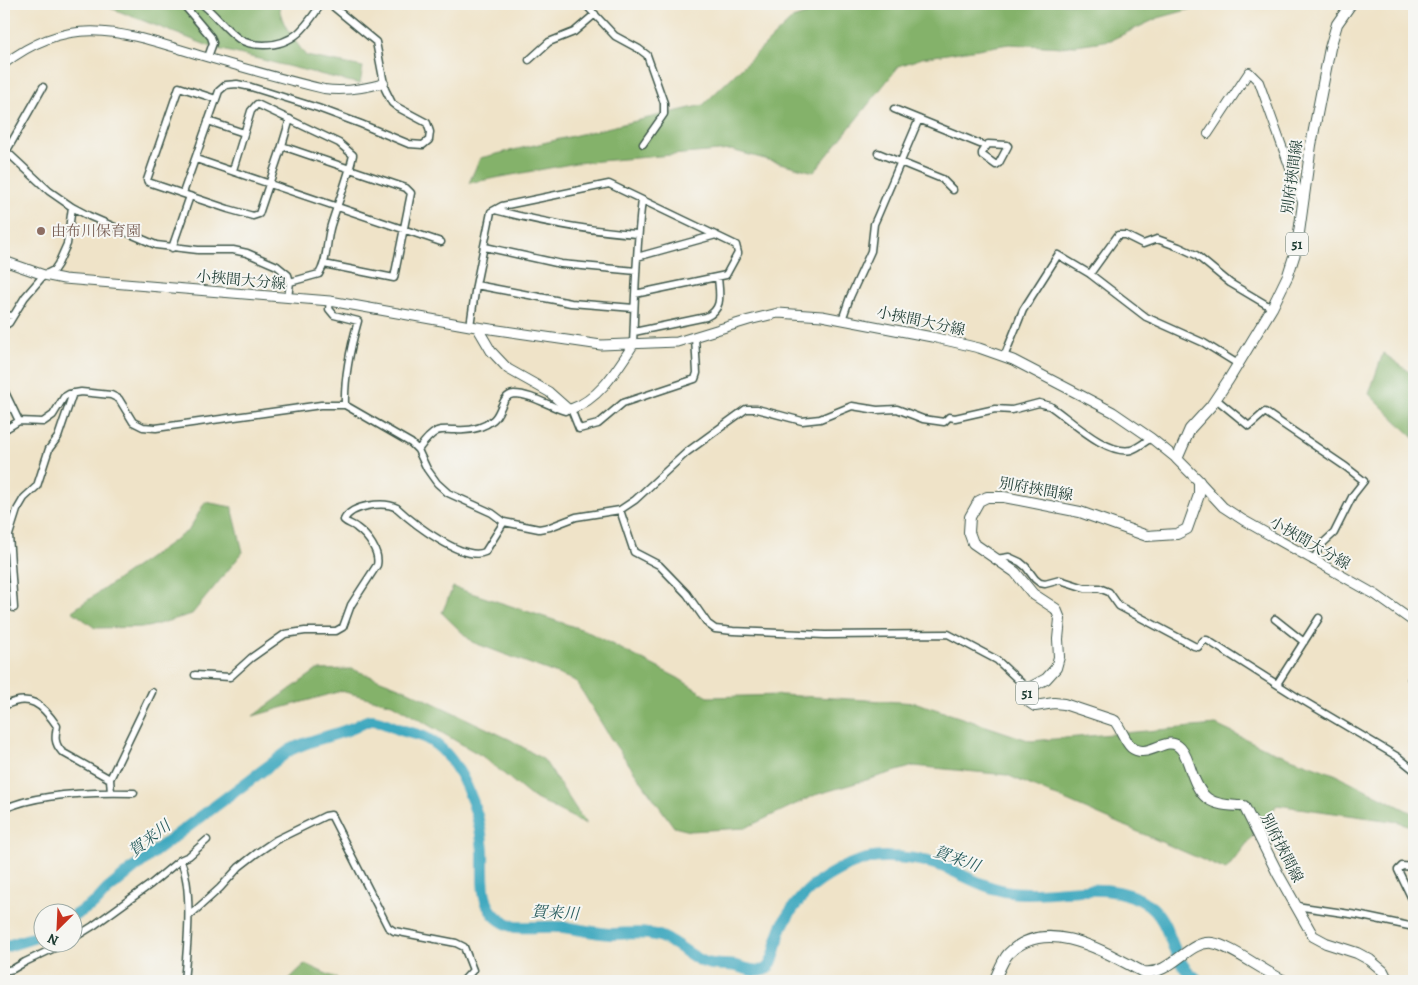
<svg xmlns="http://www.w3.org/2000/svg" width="1418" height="985" viewBox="0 0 1418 985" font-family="Alegreya,'Noto Serif JP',serif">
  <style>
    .forest { fill: #84b26b; stroke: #527850 }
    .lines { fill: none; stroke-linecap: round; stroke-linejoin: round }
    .river { stroke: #3fa9bf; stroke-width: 12 }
    .minor-casing { stroke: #3e564a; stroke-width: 9 }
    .tertiary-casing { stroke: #3e564a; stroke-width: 10 }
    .secondary-casing { stroke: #3e564a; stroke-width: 11 }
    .primary-casing { stroke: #3e564a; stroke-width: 12 }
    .minor { stroke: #fff; stroke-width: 6 }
    .tertiary { stroke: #fff; stroke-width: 8 }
    .secondary { stroke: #fff; stroke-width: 9 }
    .primary { stroke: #fff; stroke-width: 10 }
    .education-dot { fill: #8d6e63; stroke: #f6f6f2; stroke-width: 2 }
    .labels { text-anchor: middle; stroke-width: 4; stroke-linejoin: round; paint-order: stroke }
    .shield { fill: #f6f6f2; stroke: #60746d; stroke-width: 1 }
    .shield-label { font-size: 14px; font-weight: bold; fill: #1f3d34 }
    .street-label { font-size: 15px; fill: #1f3d34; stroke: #f6f6f2 }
    .education-label { font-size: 15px; fill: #785e54; stroke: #f6f6f2; text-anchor: start }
    .water-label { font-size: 16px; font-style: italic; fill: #295d5e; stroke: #f6f6f2 }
  </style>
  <rect width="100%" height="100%" fill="#f6f6f2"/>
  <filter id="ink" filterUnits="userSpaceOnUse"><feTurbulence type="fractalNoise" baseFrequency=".02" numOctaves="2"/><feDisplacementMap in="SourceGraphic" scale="10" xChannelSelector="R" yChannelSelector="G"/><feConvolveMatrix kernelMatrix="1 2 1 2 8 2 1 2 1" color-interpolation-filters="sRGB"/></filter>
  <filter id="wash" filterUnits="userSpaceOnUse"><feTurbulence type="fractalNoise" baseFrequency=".0096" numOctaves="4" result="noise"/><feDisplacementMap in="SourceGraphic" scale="20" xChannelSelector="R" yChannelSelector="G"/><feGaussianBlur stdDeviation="1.12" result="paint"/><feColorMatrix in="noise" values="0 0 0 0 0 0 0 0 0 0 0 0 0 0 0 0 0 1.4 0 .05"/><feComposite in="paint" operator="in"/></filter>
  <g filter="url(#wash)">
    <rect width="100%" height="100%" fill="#efe3c8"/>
    <path class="forest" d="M100,4H279C280,24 295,40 306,56L363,67L360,84L214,48Z
      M840,4H906L913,6L918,4H1198L1191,9L1158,18L1111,40L1062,47L1009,44L922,58L899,66L814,172L731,150L576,163L469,183L480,158L703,105L792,19Z
      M1383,353L1414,375V438L1369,394Z
      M205,502L232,507L243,552L192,614L148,627L95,628L72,611L189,530Z
      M453,587L584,630L678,678L708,697L782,695L917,703L1031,741L1216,725L1269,750L1337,775L1414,814V827L1399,822L1277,805L1226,870L1007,775L914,766L815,795L745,828L690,831L674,827L611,739L576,681L472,642L442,613Z
      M352,669L404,689L511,740L544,760L586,824L532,797L482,756L392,704L341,691L253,716L317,670Z
      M305,964L342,981H287Z"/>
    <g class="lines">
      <path class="river" d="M72,917L96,902L107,890L150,855L290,750C311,739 334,736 355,727C360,725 366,720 372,720C381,720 395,729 404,731C411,733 420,735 426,738C461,756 480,812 483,850C484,881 476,915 515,927C531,928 547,926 563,927C579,929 595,933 611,934C627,934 643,931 659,936C676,942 688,955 704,962C714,966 726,964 736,966C744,968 756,973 764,970C774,966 777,943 779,934C785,915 804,892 820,881C839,868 864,856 888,857C904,857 924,860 939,865C963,874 985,889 1011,892C1055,898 1109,876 1149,905C1169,921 1169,944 1182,964C1186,971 1193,976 1199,981
        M4,947L42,935"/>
    </g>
  </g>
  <g filter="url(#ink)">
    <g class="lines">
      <defs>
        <path id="minor" d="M183,4L211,37L213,43L208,57
          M202,4C215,14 225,29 239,39C247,44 255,45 264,45C294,45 306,27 321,4
          M371,4L375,7
          M585,4L615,36L639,49L647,55L664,103V114L643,144
          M529,60L549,42L574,32L595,14
          M216,99L179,87L147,180L148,182L228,209L253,216L259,214L281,149L285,147L406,188L411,193L394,278L324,264
          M894,109L985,146
          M208,121L244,133
          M988,144L1007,145L1008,146L999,163L996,165L982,155V153Z
          M4,149L49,191L72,207L89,216L156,245L198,250H233L247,253L277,266L288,275L290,282L288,298
          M281,149L290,119
          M6,152L43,87
          M878,153L942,179L953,190
          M196,159L441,242
          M233,170L251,111L257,104L339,143L353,155C348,179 338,202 331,225C326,241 328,260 319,274L290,282
          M183,193L219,91L226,85L237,84L251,87L318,108L361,124L409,144L423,145L429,140L430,132L427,123L397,107L392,103L385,89L376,42L330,4
          M495,210C542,222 589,231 638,234
          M485,247L561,264L636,271
          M172,248L190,196
          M637,257L716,235
          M1090,274L1118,235H1125L1143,244L1157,239L1179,247L1196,255L1230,283L1272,308
          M476,285L571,303L634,308
          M330,301L329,309L334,315L358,321C350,349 344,376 345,405
          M4,315L13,316
          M842,320L850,297L871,251L874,224L878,215L919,119
          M4,326L9,323L25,297L44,275L54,270L58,264L67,244L72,207
          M470,326L476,285L491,212L502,206L609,184L736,245L738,253L726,275L635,294
          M634,332L706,317C724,309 719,293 718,277
          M633,345C635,296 636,248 642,200
          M1004,357L1023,310L1058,255L1090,274L1146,317L1204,343L1238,364
          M4,390L19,421
          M1216,399L1249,426L1265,412L1346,467L1364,481L1353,495L1334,533L1321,545L1313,561
          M571,409L579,429L598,424L623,403L695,379L697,373L695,337
          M4,430L19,421L43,422L53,415L64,397L69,394L81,392L111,395L119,399L133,422L143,427L156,428L321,405H345L411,443L418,450L427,469L437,483L448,493L492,513L504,522L539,529L550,527L576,517L620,510L635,500L687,452L746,409H757L802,421L820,419L852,406L877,410L897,409L923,419L944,422L949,417L955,418L995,409L1012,410L1039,403L1050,406C1070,419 1105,455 1131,450C1138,448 1145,442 1151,438
          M418,450C423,443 429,435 437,431C443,429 450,430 456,430C469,431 483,428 493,420C502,413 501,395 514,394C531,394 549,406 565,411L567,408
          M620,510L634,552L659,565L687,594L708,624L715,629L733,631L825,635L948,634L997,660L1029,690
          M996,559L1009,557L1020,562L1026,567L1035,579L1040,583L1045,584L1060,580L1085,588H1099L1109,592L1119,606L1194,646L1198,647L1204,640H1207L1297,697L1398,757L1414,770
          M14,608L9,535L17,510L24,498L37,486L49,449L58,437L73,393
          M1275,619L1304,642
          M195,675L230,677L251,658L285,634L305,631H336L343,627L351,605L377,565C380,552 368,536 357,528C353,524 348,524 344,520C351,505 384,501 397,508C413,523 463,562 485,552L504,522
          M1411,679L1414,674
          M1277,684L1319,618
          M4,706C30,693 42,704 57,726C55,737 54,743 62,752L110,779
          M111,793L110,779L152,692
          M4,809C38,793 95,792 134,793
          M180,860C194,885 187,951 184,981
          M1414,867L1402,866L1398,870L1414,903
          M1296,906L1357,915L1414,927
          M189,916L220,888L239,867L257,853L276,840L325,816L331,815L388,927L394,931L456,943L464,947L473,970L463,981
          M72,939L93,926L151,884L180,860L189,856L207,840
          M4,971L13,969L25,962L67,942"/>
        <path id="tertiary" d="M4,64C72,11 125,33 199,55C240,67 282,79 324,89C345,92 363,89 384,83
          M1208,134L1249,72L1259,82L1302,202"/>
        <path id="secondary" d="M4,261L44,275L64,279L330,301L470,326L601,345L677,342L749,320L778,313L822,316L932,337L979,348L1013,360L1113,412L1151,438L1177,459
          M477,327L491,351L508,369L549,392L567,408L571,409C600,399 617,369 633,345
          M1199,481L1223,507L1243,520L1376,595L1414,622"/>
        <path id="primary" d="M1351,4L1337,24L1330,48L1311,145L1297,247L1288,275L1272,308L1229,379L1211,406L1190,429L1177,459L1199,481V495L1187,529L1177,534L1147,536L1080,512L1004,497H987L979,501L970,517L969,532L973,543L1015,572L1033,594L1056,609L1060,619L1058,639L1059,657L1056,668L1046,679L1031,687L1026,695L1029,702L1035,706L1054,703L1064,704L1115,721C1121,729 1125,741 1131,747C1147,760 1165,736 1178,746C1184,750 1187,759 1189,765C1200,799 1208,806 1244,806L1278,874L1313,936L1326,943L1357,953L1370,960L1383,971L1388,981
          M994,981C998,973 1002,961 1008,954C1046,915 1105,952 1143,972C1171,976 1188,940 1212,943C1230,945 1266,973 1285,981"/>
      </defs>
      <use href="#minor" class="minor-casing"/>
      <use href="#tertiary" class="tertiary-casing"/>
      <use href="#secondary" class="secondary-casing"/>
      <use href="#primary" class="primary-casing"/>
      <use href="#minor" class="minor"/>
      <use href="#tertiary" class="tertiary"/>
      <use href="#secondary" class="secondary"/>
      <use href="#primary" class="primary"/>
    </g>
  </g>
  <circle class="education-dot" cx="41" cy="231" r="5"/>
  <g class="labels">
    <g class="shield">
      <rect x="1286" y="232.5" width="22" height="23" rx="4"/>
      <rect x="1016" y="681.5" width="22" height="23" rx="4"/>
    </g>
    <g class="shield-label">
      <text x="1297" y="249">51</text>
      <text x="1027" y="698">51</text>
    </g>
    <g class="street-label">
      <text transform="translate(1292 177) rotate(-82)" y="5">別府挾間線</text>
      <text transform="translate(241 280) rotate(5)" y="5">小挾間大分線</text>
      <text transform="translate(921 321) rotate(12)" y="5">小挾間大分線</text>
      <text transform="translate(1036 489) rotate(10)" y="5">別府挾間線</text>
      <text transform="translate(1310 543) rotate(30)" y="5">小挾間大分線</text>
      <text transform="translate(1282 848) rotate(63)" y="5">別府挾間線</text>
    </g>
    <g class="education-label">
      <text x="51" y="236">由布川保育園</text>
    </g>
    <g class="water-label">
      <text transform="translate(149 838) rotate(-38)" y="6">賀来川</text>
      <text transform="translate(957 858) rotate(20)" y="6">賀来川</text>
      <text transform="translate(555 912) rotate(3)" y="6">賀来川</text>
    </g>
  </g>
  <rect width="1418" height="985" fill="none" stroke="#f6f6f2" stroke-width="20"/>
  <g transform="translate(58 928) rotate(204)"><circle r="24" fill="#f6f6f2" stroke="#a0aca6"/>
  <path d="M0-4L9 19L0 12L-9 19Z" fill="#c8321e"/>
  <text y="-8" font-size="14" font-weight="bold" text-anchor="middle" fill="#1f3d34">N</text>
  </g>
</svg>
